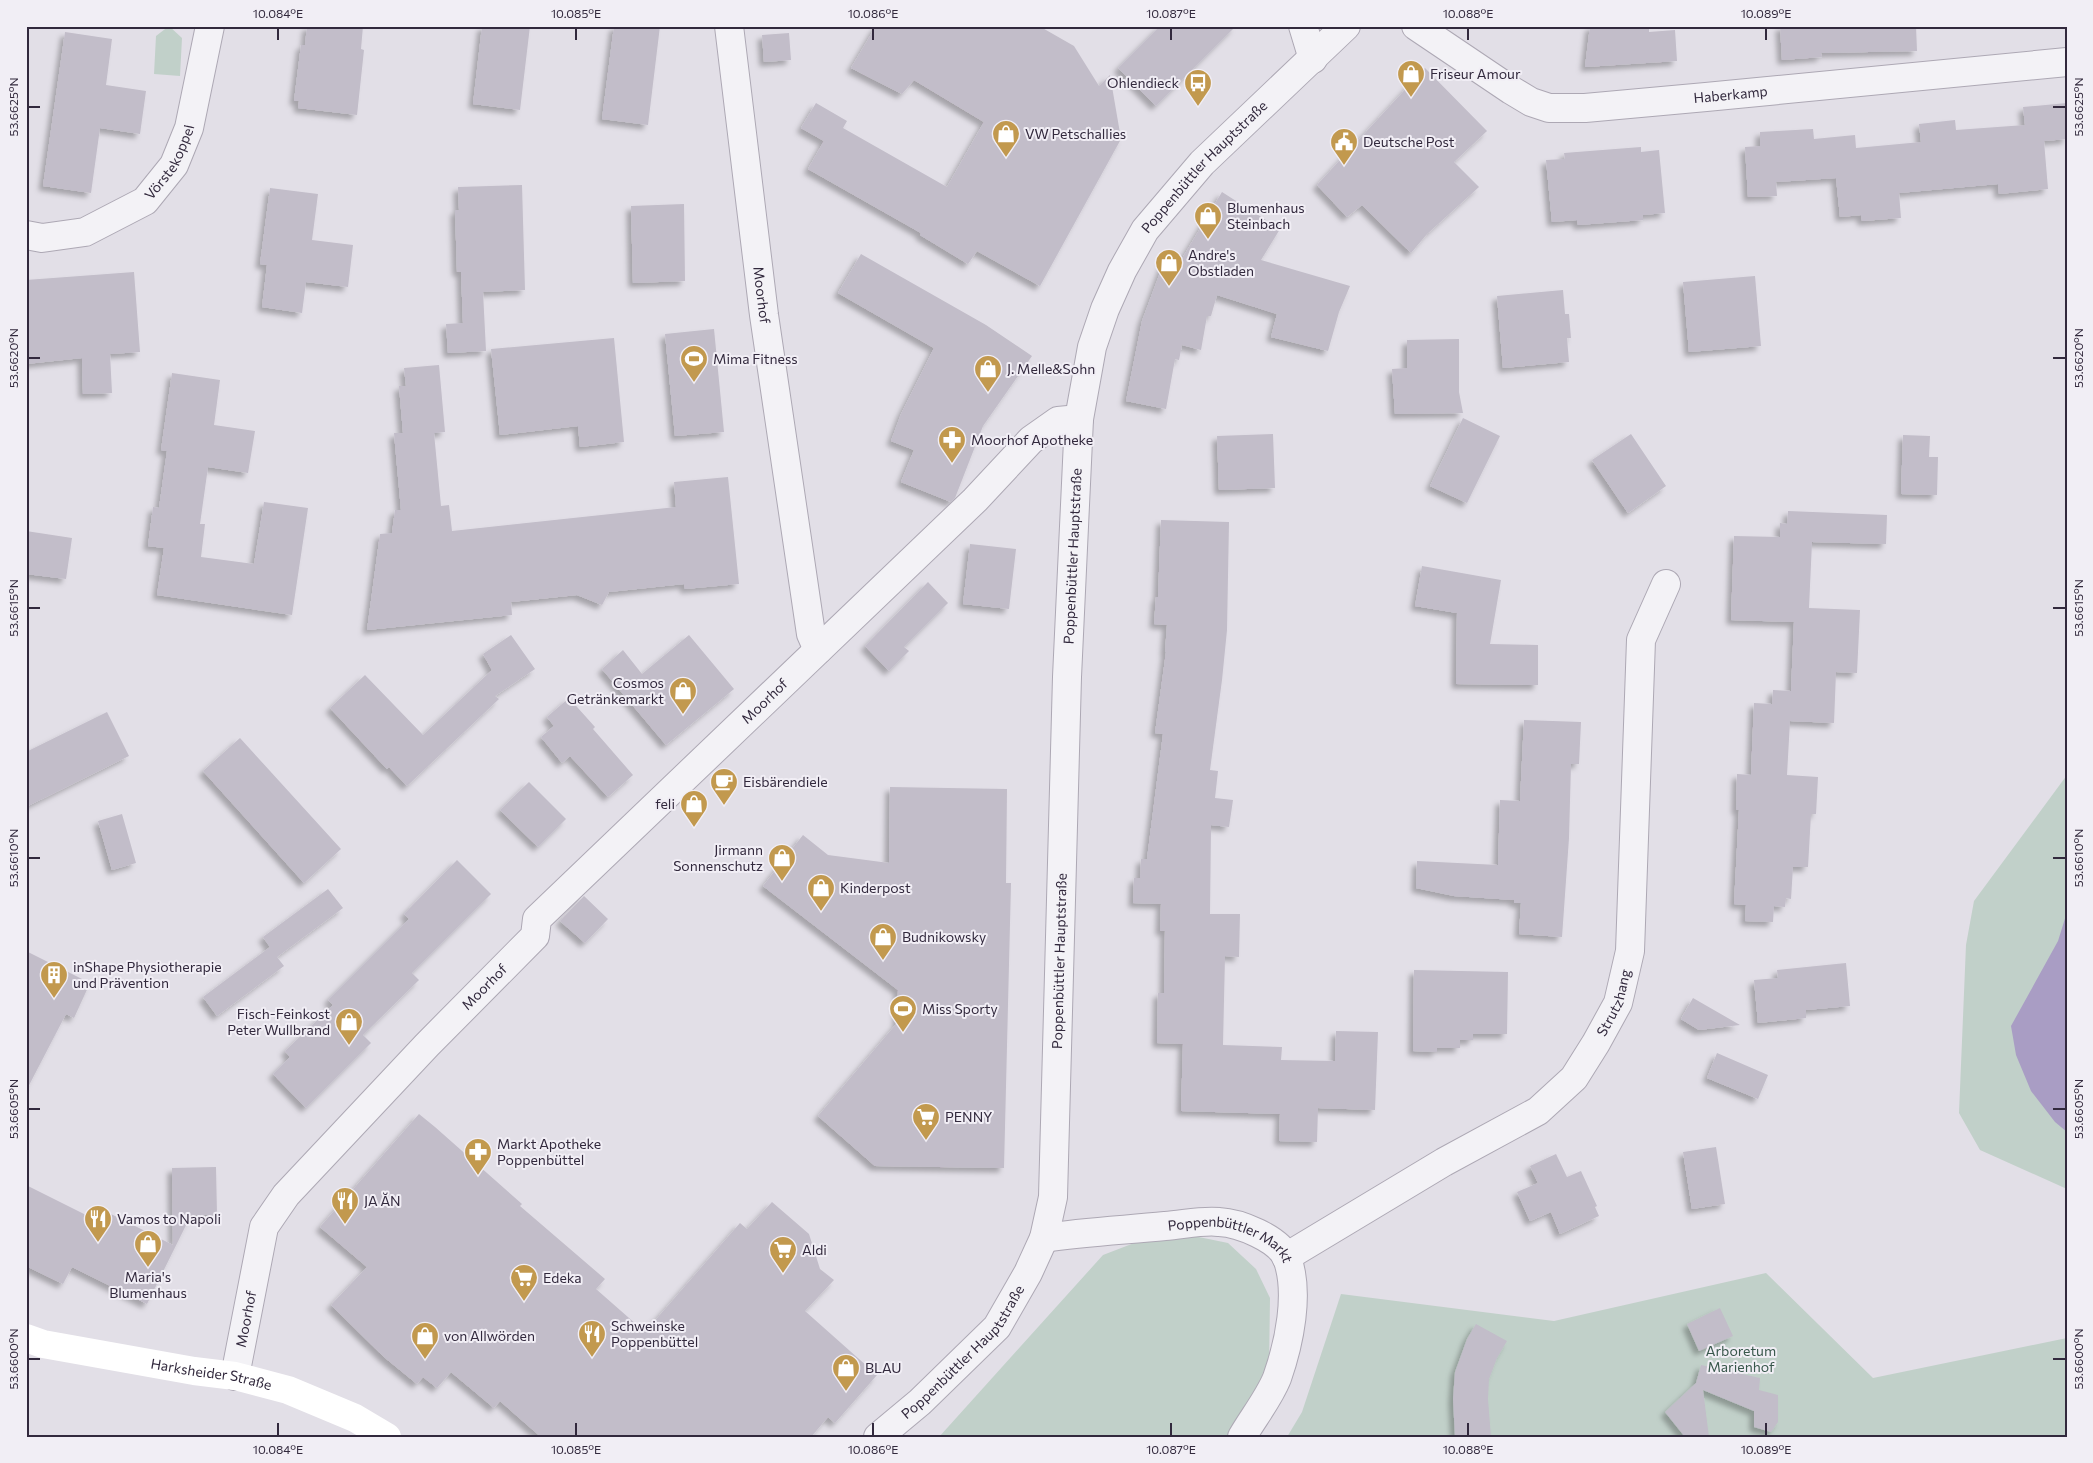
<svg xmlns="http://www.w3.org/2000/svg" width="2093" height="1463" viewBox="0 0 2093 1463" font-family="Commissioner,sans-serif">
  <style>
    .green { fill: #c1d0c9 }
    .water { fill: #a99dc4 }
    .building { fill: #c2bdc9; filter: url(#shadow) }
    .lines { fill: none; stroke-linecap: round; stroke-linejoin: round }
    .minor-casing { stroke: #ada8b4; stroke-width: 30 }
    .tertiary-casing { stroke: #ada8b4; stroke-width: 30 }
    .minor { stroke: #f3f2f6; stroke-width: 28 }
    .tertiary { stroke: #f3f2f6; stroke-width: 28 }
    .secondary { stroke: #fff; stroke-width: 28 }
    .ticks { fill: none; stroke: #32293d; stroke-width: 2 }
    .labels { text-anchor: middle; stroke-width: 4; stroke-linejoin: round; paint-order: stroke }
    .poi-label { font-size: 14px; fill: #32293d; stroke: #f1eef5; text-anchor: start }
    .street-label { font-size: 14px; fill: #32293d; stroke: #f1eef5 }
    .park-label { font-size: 14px; fill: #38574b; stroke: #f1eef5 }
    .neatline { fill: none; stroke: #32293d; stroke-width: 2 }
    .ticks-label { font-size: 12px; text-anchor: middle; fill: #32293d }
  </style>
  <defs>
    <filter id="shadow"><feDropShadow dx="-4.5" dy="4.5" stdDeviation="2.5" flood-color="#0004"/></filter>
  </defs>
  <rect width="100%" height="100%" fill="#e2dfe7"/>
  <path class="green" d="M169,26L182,38L180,76L154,74L156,36Z
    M2067,775V1189L1980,1150L1959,1113L1966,945L1974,901Z
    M1155,1235H1189L1228,1243L1256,1269L1270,1298L1269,1368L1227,1437H939L1103,1255Z
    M1766,1273L1873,1378L2067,1338V1437H1287L1302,1412L1341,1294L1554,1321Z"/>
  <path class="water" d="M2067,912V1132L2055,1122L2031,1091L2016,1055L2011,1026L2058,941Z"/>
  <path class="building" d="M307,26H363L361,49L364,50L357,115L298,108L299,101H294L301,45H305Z
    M482,26H530L520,110L473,104Z
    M614,26H660L648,125L602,119Z
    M876,26H1039L1074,46L1099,86L1110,75L1121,139L1040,286L977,251L968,264L920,235L921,233L808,169L824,141L801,128L816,103L847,121L843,128L947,187L984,122L914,80L902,94L851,68Z
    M1160,26H1236L1156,106L1118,68Z
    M1590,26H1649V32L1675,30L1677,61L1585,67Z
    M1780,26H1916L1917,51L1821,53L1822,57L1782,60Z
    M65,32L112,39L106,85L146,91L140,134L100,128L91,193L43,186Z
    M789,33L791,60L764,62L762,35Z
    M1425,68L1487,131L1454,162L1479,187L1427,234L1411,253L1362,205L1347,217L1317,185Z
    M2067,103V139L2044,141L2048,189L1999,194L1998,184L1899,193L1901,218L1862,221L1861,215L1840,217L1836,178L1776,182L1777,196L1748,197L1745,147L1760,146V132L1813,129L1814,139L1855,135L1856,148L1921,142L1919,124L1955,120L1956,130L2025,125L2023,107Z
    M1641,147V152L1659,150L1665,213L1643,215V220L1578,225L1577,220L1552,222L1546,160L1565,159L1564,153Z
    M522,185L525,290L483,292L486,351L448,353L446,324L463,323L461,272H457L455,210H459L458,187Z
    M270,188L318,194L312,240L353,245L348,287L306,282L302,313L262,307L267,265L260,264Z
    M1222,192L1280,229L1261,260L1350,286L1339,312L1328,351L1271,337L1277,314L1217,295L1211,316H1207L1201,350L1182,345L1179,360L1175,359L1166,409L1126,401L1142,321L1164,262L1177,267Z
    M684,204L685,281L633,283L631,206Z
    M861,254L986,325L1032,356L983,426L955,498L951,502L901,482L914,450L891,441L901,414L934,348L838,293Z
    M134,272L140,352L110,354L112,393L83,394L82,358L26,364V280Z
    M1755,276L1761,346L1689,352L1683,282Z
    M1563,290L1565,314H1569L1571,338H1567L1569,362L1503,368L1497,296Z
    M714,329L724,432L675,436L665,334Z
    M614,338L624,442L580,447L578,426L500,435L491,349Z
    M1459,339V392L1463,413L1395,414L1392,369L1407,368V340Z
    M439,365L445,432L434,433L441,506L449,505L452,531L676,507L674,482L728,477L739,584L685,589L684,584L609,592L602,605L577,595L511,602L512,615L367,630L380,534L392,533L395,510H401L394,433H403L399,386H406L404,368Z
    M172,373L220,380L214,425L255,431L248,473L208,467L200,524H205L201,557L254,564L264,502L308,508L292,615L157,595L164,548L148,546L153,507L159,508L167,451L161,450Z
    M1463,418L1500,436L1467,503L1430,486Z
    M1273,434L1275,488L1219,490L1217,436Z
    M1631,434L1666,486L1628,513L1592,460Z
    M1903,435L1930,436L1929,457H1938L1937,495L1901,494Z
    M1788,511L1887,515L1886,544L1812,542L1809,608L1860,610L1857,673L1836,672L1834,723L1790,721L1787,775L1818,777L1816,814H1811L1808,867H1793L1791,899L1786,898L1785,907L1774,906L1773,922L1745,921L1746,905L1734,904L1739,810H1736L1737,774L1751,775L1754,703L1772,704L1773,690L1791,691L1794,622L1731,620L1734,536L1780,537V523L1787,524Z
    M1161,520L1229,522L1227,630L1222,680L1210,770L1218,771L1215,798L1233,800L1229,827L1211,825L1210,914H1240L1239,957L1225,956L1223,1045L1282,1047L1281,1060L1335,1061L1336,1031L1378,1032L1375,1110L1318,1108L1317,1142L1279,1141L1280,1114L1181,1111L1183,1044L1157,1043L1158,993H1164L1165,931H1160L1161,904L1133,903L1134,878H1140L1141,859H1147L1163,734L1155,733L1166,652H1165L1167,625L1154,624L1156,597H1158Z
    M26,531L72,538L66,579L26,574Z
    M970,544L1016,549L1009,609L963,604Z
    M1422,566L1501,580L1490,644L1538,645V685L1456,684L1457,613L1415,606Z
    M928,582L948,603L904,647L909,651L889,671L865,646Z
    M511,635L535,669L495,696L499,699L407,786L389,767L387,769L330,708L365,675L423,735L492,670L483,654Z
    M689,635L734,689L666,745L602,669L623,650L642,674Z
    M569,698L595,727L593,729L633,775L608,797L570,756L562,763L541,737L554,726L547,717Z
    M107,712L129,756L26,807V752Z
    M1524,720L1581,722L1579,764H1571L1569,838L1562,937L1519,934L1521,903H1514V900L1454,896L1416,888L1417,861L1498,865L1500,800L1520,801Z
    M240,738L341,849L304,883L203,771Z
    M529,782L566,819L538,847L500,810Z
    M890,787L1007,789L1006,883H1011L1004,1168L875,1166L818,1116L897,1023L898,990L763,886L803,835L828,855L889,863Z
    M122,814L136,863L112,870L98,821Z
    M457,860L491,894L412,973L419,980L363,1035L371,1043L306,1108L273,1074L290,1057L285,1051L333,1005L328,1000L409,919L404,914Z
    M328,889L343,908L277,957L284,966L217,1016L203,997L270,947L263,937Z
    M584,896L608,919L585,943L560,921Z
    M26,951L90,983L74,1018L66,1014L26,1091Z
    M1846,963L1850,1006L1806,1010V1018L1758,1023L1754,980L1778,978L1777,970Z
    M1414,970L1508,972L1507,1034H1473V1040H1460V1048H1437V1052L1413,1051Z
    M1693,998L1740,1025L1699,1030L1681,1019Z
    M1717,1053L1768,1075L1758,1099L1707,1078Z
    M419,1114L435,1127L522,1204L520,1206L605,1279L596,1289L645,1332L740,1223L747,1229L772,1202L809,1234L820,1269L834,1280L805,1311L877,1375L835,1423L828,1417L811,1437H541L500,1401L494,1408L451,1372L437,1388L423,1377L417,1384L384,1357L331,1305L367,1267L320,1227Z
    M1716,1147L1725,1204L1692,1209L1683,1152Z
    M1556,1154L1567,1177L1581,1171L1597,1206L1595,1207L1599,1216L1560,1234L1551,1212L1530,1221L1517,1192L1538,1183L1530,1166Z
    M216,1167L217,1215H191L147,1304L72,1267L63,1284L26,1266V1185L96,1220L101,1209L173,1245L172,1168Z
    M1720,1308L1733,1336L1699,1351L1687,1324Z
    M1476,1324L1507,1341L1497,1358L1489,1379L1488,1399L1491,1437H1455L1453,1399L1455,1372L1467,1339Z
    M1701,1365L1760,1378L1759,1390L1778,1395V1422L1771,1432L1754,1427V1411L1703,1390L1709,1437H1685L1665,1412L1696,1383Z"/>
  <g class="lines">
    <defs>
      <g id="minor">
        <path id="s1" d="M729,26L764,315L811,634L818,650"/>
        <path d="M1303,26L1313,59"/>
        <path id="s2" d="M1416,26L1511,90L1531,102L1549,108H1585L1706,97L2067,62"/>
        <path id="s3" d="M26,235L42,238L85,232L145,201L174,165L189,128L210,26"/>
        <path id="s4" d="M1044,1238C1084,1232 1125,1230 1165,1226C1182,1225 1202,1220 1219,1222C1239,1223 1278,1238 1287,1258C1300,1293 1289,1344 1277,1378C1269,1398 1253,1418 1242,1437"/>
        <path id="s5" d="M1286,1257L1444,1162L1538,1111L1574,1078L1596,1043L1618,1003L1630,951L1641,640L1666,584"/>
        <path id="s6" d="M235,1376L264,1227L286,1195L427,1045L535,936L537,919L975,500L1031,440L1058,421L1079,419"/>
      </g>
      <g id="tertiary">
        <path id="s7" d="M878,1437L920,1402L997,1327L1028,1273L1044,1238L1053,1197L1067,677L1079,419L1092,347L1105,309L1122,271L1145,230L1202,163L1346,26"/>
      </g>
    </defs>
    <use href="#minor" class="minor-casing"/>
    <use href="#tertiary" class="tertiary-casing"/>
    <use href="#minor" class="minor"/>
    <use href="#tertiary" class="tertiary"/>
    <path class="secondary" id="s8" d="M26,1338L43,1344L194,1371L235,1376L288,1390L355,1418L387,1437"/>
  </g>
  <path class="ticks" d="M278,28V40M576,28V40M873,28V40M1171,28V40M1468,28V40M1766,28V40M28,107H40M2053,107H2066M28,358H40M2053,358H2066M28,608H40M2053,608H2066M28,858H40M2053,858H2066M28,1109H40M2053,1109H2066M28,1359H40M2053,1359H2066M278,1423V1436M576,1423V1436M873,1423V1436M1171,1423V1436M1468,1423V1436M1766,1423V1436"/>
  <defs>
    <symbol id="shop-pin" viewBox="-11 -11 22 30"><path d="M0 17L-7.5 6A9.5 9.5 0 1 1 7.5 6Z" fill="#c2994e" stroke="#f1eef5"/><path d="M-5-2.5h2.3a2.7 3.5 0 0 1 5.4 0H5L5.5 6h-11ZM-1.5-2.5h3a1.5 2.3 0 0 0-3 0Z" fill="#fff"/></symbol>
    <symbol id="bus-pin" viewBox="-11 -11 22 30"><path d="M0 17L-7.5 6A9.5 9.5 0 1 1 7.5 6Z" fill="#c2994e" stroke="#f1eef5"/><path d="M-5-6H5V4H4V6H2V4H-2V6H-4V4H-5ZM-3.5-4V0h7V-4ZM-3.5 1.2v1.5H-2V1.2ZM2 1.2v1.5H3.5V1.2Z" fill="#fff"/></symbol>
    <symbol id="civic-pin" viewBox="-11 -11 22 30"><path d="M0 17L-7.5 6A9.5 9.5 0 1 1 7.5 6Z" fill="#c2994e" stroke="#f1eef5"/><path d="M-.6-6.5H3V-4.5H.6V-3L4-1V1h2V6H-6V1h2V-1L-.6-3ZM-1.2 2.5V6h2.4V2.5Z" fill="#fff"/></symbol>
    <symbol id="stadium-pin" viewBox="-11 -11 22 30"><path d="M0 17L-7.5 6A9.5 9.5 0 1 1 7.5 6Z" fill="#c2994e" stroke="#f1eef5"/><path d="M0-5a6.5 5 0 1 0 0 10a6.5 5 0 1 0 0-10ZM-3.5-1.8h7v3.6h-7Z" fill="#fff"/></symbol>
    <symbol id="pharmacy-pin" viewBox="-11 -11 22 30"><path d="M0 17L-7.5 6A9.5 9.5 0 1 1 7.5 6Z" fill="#c2994e" stroke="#f1eef5"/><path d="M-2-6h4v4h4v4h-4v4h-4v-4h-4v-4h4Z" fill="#fff"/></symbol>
    <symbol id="cafe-pin" viewBox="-11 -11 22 30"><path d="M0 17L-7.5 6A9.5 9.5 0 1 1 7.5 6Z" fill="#c2994e" stroke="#f1eef5"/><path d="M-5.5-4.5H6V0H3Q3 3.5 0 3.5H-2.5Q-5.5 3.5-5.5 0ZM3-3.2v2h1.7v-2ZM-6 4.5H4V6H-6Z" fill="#fff"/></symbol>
    <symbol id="building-pin" viewBox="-11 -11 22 30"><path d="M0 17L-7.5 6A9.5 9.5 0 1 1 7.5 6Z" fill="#c2994e" stroke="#f1eef5"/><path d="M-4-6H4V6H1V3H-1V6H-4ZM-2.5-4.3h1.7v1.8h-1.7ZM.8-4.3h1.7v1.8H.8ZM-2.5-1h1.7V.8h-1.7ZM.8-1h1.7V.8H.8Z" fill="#fff"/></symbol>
    <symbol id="supermarket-pin" viewBox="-11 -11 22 30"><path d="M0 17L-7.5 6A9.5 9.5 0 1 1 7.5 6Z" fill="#c2994e" stroke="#f1eef5"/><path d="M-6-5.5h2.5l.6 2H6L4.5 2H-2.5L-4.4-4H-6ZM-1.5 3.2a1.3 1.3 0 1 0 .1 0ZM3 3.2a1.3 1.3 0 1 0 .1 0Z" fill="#fff"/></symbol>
    <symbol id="restaurant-pin" viewBox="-11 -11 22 30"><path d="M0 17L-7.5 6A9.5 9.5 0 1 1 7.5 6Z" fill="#c2994e" stroke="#f1eef5"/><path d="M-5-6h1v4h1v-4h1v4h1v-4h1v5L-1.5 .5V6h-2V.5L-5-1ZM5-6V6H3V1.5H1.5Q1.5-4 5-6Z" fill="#fff"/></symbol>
  </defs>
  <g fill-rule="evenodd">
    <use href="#shop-pin" x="1395" y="58" width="32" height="43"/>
    <use href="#bus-pin" x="1182" y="67" width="32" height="43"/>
    <use href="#shop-pin" x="990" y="118" width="32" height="43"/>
    <use href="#civic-pin" x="1328" y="126" width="32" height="43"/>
    <use href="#shop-pin" x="1192" y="200" width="32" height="43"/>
    <use href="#shop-pin" x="1153" y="247" width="32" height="43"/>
    <use href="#stadium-pin" x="678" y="343" width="32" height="43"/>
    <use href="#shop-pin" x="972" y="353" width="32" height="43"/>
    <use href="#pharmacy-pin" x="936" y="424" width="32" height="43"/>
    <use href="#shop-pin" x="667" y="675" width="32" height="43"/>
    <use href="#cafe-pin" x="708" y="766" width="32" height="43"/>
    <use href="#shop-pin" x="678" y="788" width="32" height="43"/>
    <use href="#shop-pin" x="766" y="842" width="32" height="43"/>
    <use href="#shop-pin" x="805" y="872" width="32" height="43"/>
    <use href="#shop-pin" x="867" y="921" width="32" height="43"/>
    <use href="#building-pin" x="38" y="959" width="32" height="43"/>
    <use href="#stadium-pin" x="887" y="993" width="32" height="43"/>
    <use href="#shop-pin" x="333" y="1006" width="32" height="43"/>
    <use href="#supermarket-pin" x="910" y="1101" width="32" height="43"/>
    <use href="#pharmacy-pin" x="462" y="1136" width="32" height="43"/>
    <use href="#restaurant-pin" x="329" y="1185" width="32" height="43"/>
    <use href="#restaurant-pin" x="82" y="1203" width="32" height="43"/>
    <use href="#shop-pin" x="132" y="1228" width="32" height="43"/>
    <use href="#supermarket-pin" x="767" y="1234" width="32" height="43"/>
    <use href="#supermarket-pin" x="508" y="1262" width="32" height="43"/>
    <use href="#restaurant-pin" x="576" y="1318" width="32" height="43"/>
    <use href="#shop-pin" x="409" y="1320" width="32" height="43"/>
    <use href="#shop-pin" x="830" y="1352" width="32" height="43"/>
  </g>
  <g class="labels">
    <g class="poi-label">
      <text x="1430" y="79">Friseur Amour</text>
      <text x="1179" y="88" text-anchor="end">Ohlendieck</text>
      <text x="1025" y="139">VW Petschallies</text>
      <text x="1363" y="147">Deutsche Post</text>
      <text x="1227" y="213">Blumenhaus<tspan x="1227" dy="16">Steinbach</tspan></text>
      <text x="1188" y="260">Andre's<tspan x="1188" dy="16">Obstladen</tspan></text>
      <text x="713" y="364">Mima Fitness</text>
      <text x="1007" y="374">J. Melle&amp;Sohn</text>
      <text x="971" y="445">Moorhof Apotheke</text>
      <text x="664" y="688" text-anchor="end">Cosmos<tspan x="664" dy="16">Getränkemarkt</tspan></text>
      <text x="743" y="787">Eisbärendiele</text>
      <text x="675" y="809" text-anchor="end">feli</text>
      <text x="763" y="855" text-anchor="end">Jirmann<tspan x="763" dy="16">Sonnenschutz</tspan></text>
      <text x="840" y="893">Kinderpost</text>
      <text x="902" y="942">Budnikowsky</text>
      <text x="73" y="972">inShape Physiotherapie<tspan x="73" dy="16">und Prävention</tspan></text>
      <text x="922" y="1014">Miss Sporty</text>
      <text x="330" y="1019" text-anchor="end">Fisch-Feinkost<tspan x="330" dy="16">Peter Wullbrand</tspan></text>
      <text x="945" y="1122">PENNY</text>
      <text x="497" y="1149">Markt Apotheke<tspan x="497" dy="16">Poppenbüttel</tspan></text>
      <text x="364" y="1206">JA ĂN</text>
      <text x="117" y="1224">Vamos to Napoli</text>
      <text x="802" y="1255">Aldi</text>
      <text x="148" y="1282" text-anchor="middle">Maria's<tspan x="148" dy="16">Blumenhaus</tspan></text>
      <text x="543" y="1283">Edeka</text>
      <text x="611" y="1331">Schweinske<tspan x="611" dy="16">Poppenbüttel</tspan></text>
      <text x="444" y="1341">von Allwörden</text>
      <text x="865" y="1373">BLAU</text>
    </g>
    <g class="street-label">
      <text dy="5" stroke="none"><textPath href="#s2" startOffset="339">Haberkamp</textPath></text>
      <text dy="5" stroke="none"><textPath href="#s3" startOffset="174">Vörstekoppel</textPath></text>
      <text dy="5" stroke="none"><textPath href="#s7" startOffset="1372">Poppenbüttler Hauptstraße</textPath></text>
      <text dy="5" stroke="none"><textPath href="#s1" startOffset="271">Moorhof</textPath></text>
      <text dy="5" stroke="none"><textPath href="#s7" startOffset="946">Poppenbüttler Hauptstraße</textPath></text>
      <text dy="5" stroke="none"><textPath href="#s6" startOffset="882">Moorhof</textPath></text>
      <text dy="5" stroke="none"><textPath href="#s7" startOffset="541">Poppenbüttler Hauptstraße</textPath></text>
      <text dy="5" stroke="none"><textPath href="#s6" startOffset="478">Moorhof</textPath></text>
      <text dy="5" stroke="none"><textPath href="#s5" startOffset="426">Strutzhang</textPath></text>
      <text dy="5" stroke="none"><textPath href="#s4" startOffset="192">Poppenbüttler Markt</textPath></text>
      <text dy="5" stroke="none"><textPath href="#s6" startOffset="58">Moorhof</textPath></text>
      <text dy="5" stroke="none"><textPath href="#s7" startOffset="121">Poppenbüttler Hauptstraße</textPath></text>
      <text dy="5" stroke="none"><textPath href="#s8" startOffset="189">Harksheider Straße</textPath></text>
    </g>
    <g class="park-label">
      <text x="1741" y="1356">Arboretum<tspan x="1741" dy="16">Marienhof</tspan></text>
    </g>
  </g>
  <rect width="2093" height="1463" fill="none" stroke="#f1eef5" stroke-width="55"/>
  <rect x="28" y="28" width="2038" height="1408" class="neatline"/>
  <g class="ticks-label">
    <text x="278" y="18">10.084°E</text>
    <text x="576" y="18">10.085°E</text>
    <text x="873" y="18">10.086°E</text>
    <text x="1171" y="18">10.087°E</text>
    <text x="1468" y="18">10.088°E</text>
    <text x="1766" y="18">10.089°E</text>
    <text transform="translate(14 107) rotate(-90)" y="4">53.6625°N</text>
    <text transform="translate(2079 107) rotate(-90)" y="4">53.6625°N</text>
    <text transform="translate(14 358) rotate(-90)" y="4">53.6620°N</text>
    <text transform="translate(2079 358) rotate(-90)" y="4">53.6620°N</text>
    <text transform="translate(14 608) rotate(-90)" y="4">53.6615°N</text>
    <text transform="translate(2079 608) rotate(-90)" y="4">53.6615°N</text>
    <text transform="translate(14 858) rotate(-90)" y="4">53.6610°N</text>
    <text transform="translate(2079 858) rotate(-90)" y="4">53.6610°N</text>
    <text transform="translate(14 1109) rotate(-90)" y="4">53.6605°N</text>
    <text transform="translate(2079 1109) rotate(-90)" y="4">53.6605°N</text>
    <text transform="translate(14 1359) rotate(-90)" y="4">53.6600°N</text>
    <text transform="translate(2079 1359) rotate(-90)" y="4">53.6600°N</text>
    <text x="278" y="1454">10.084°E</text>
    <text x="576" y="1454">10.085°E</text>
    <text x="873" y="1454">10.086°E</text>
    <text x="1171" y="1454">10.087°E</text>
    <text x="1468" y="1454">10.088°E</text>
    <text x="1766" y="1454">10.089°E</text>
  </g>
</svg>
